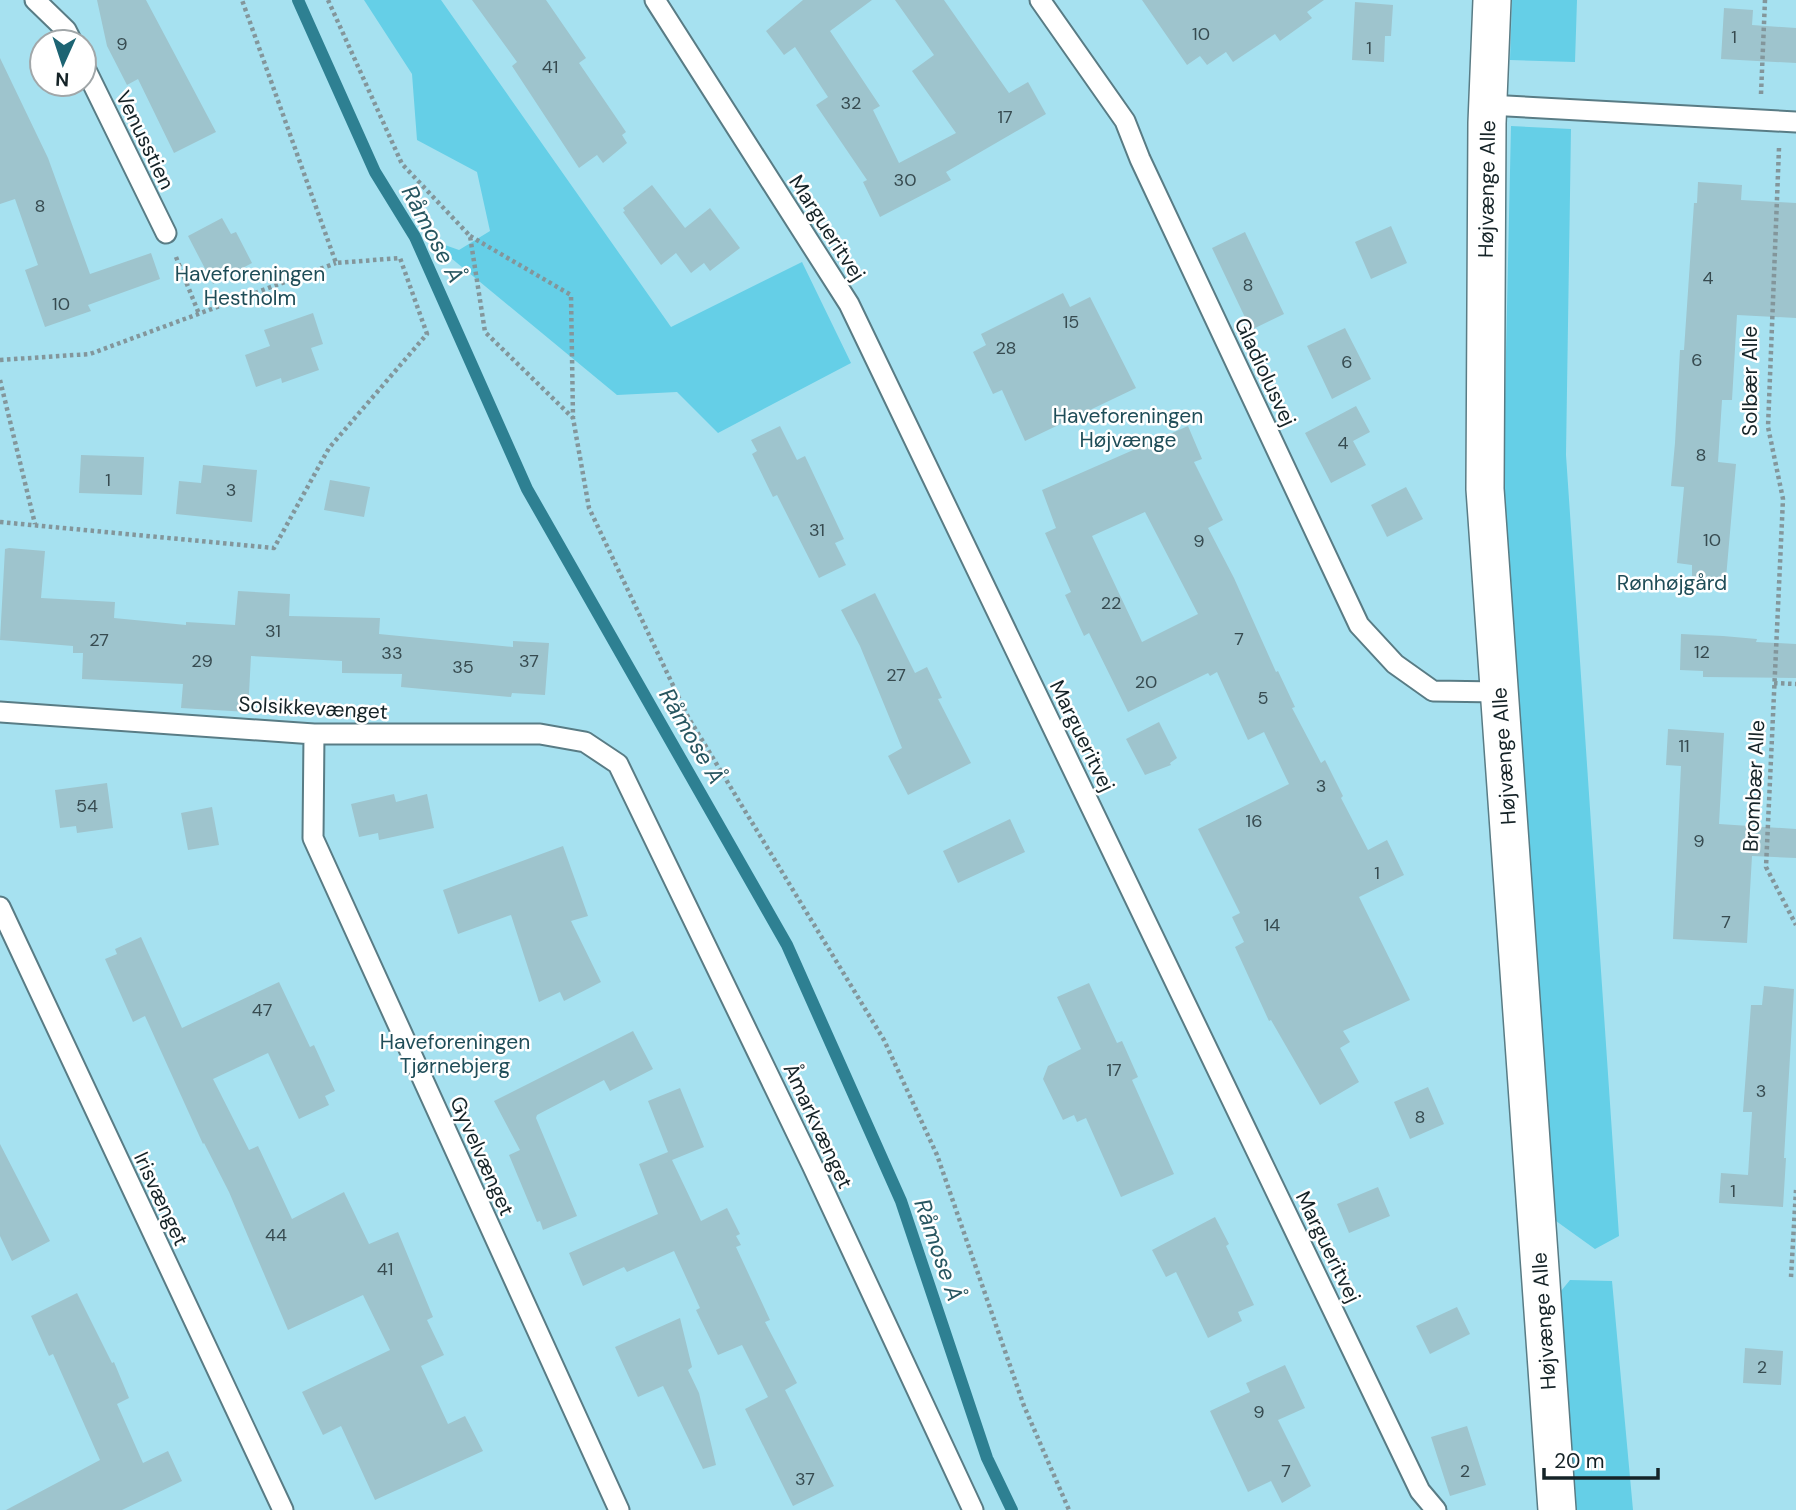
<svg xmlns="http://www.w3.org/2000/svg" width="1796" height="1510" viewBox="0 0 1796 1510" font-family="'DM Sans',sans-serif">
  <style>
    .green { fill: #a6e1f0; fill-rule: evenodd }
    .forest { fill: #65cfe7 }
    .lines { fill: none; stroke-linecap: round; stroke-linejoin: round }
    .stream { stroke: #2e8092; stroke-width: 12 }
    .building { fill: #9ec4cd; fill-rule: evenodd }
    .lane-casing { stroke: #597c85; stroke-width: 23 }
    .street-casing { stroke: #597c85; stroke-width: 40 }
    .path { stroke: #83969b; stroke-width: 4.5; stroke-dasharray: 3.5 3.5; stroke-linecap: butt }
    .lane { stroke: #fff; stroke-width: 19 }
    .street { stroke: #fff; stroke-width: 37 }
    .labels { text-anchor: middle; stroke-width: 5; stroke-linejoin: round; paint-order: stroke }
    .number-label { font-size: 18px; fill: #374b50 }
    .street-label { font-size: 21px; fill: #152327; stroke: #fff }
    .park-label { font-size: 21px; fill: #1f4d58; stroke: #fff }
    .water-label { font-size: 23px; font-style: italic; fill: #275660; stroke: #fff }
  </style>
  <rect width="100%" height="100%" fill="#e2f9ff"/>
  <path class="green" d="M0,0H1796V1510H0ZM42,42H84V84H42Z"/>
  <path class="forest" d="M364,0H441L671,327L802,262L851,363L718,433L677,392L617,395L428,239L459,250L490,231L477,172L417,140L412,74Z
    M1512,0H1577L1575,62L1510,60Z
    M1511,126L1571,129L1566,455L1619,1236L1595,1249L1556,1221L1503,489Z
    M1570,1280L1612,1281L1633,1510H1575L1561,1291Z"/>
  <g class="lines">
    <path class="stream" d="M298,0L375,172L415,237L527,489L787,945L901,1201L987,1458L1012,1510"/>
  </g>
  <path class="building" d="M97,0H146L216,132L174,153L138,79L127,85L107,46Z
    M472,0H546L586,58L579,63L626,132L622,135L627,143L603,163L597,155L579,168L512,66L517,62Z
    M803,0H872L830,31L880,106L873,110L899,163L956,133L912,71L934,55L895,0H944L1009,93L1028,82L1046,114L946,172L951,180L880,217L863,182L867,180L816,105L828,97L795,47L784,55L766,31Z
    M1142,0H1324L1307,12L1312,18L1280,41L1275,34L1233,62L1226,52L1207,65L1200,56L1187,65Z
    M1355,2L1393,5L1391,36H1385L1384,62L1352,60Z
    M1724,8L1753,10L1752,25L1796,28V63L1721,59Z
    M0,58L48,158L90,274L151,253L160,279L88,305L91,311L45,327L25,270L38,265L15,199L0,204Z
    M1698,182L1742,185L1741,200L1796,203V318L1737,315L1732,400H1722L1718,462L1736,464L1726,578L1692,576V565L1677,563L1684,487L1671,486L1675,443L1680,350H1684L1694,203H1697Z
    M652,185L685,228L710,208L740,248L710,271L704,263L691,273L676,253L661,265L623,212L625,211L623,208Z
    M222,218L231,234L236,232L252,263L213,284L188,236Z
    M1391,226L1407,263L1371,279L1355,242Z
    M1245,232L1284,314L1251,330L1212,248Z
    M1063,293L1070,307L1090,297L1136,388L1025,441L1002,390L993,394L973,352L986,345L981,334Z
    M313,313L323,344L311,348L319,370L282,383L281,378L256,387L245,355L270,346L264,330Z
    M1345,328L1371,379L1332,399L1307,346Z
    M1356,406L1370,432L1353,441L1366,465L1331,483L1305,433Z
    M780,426L797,460L805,456L844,539L835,543L846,565L819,578L777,495L773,497L752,454L757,451L751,440Z
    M1188,426L1202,459L1194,462L1223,520L1208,528L1234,578L1276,672L1278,671L1295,707L1292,708L1321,763L1325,760L1343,796L1341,798L1368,850L1387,840L1404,875L1359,897L1410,1000L1343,1031L1350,1042L1340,1048L1359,1082L1320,1105L1271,1020L1269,1021L1235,947L1244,942L1232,917L1240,913L1198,829L1289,784L1264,732L1248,740L1217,672L1210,676L1208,673L1128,712L1089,633L1084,636L1065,595L1071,592L1045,533L1056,528L1042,490ZM1145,512L1198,614L1142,642L1092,536Z
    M81,455L144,457L142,495L79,493Z
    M203,465L257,470L252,522L176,514L179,481L201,483Z
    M330,480L370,487L364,517L324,510Z
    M1406,487L1423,519L1387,537L1371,505Z
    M9,548L45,551L41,598L115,602L114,618L186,625V622L235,625L238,591L290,594L289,616L380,618L379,634L513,647V641L549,643L545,695L512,693L511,697L401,687L402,674L342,673V661L251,656L248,712L181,708L183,684L82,679L83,653H73V646L0,640L5,549Z
    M875,593L915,673L927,667L942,698L938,699L971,763L908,795L888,756L902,748L860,646L841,610Z
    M1681,634L1723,636L1757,639L1756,642L1796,644V678L1703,677V671L1680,670Z
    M1159,722L1177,758L1170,763L1171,765L1145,775L1126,739Z
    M1668,729L1724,733L1719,824L1796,829V858L1752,856L1747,943L1673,939L1681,766L1666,765Z
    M107,783L113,828L77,833L76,826L60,828L55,790Z
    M394,794L396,802L427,794L434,828L379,840L378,833L359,837L351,804Z
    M212,807L219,845L188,850L181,813Z
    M1010,819L1025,852L958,883L943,851Z
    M563,846L588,916L571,921L601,982L564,1001L560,992L539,1002L511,915L458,934L443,890Z
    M141,937L182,1028L279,982L310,1047L314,1045L335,1091L325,1096L329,1105L299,1119L268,1053L213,1079L249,1150L258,1146L292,1219L344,1192L369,1244L398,1232L433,1317L427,1320L444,1355L421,1366L448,1424L465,1416L483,1451L375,1500L341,1426L323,1435L302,1392L390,1350L363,1295L288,1330L229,1192L204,1143L203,1144L145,1016L133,1022L105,959L117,954L115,949Z
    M1089,983L1117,1043L1122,1041L1138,1077L1132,1080L1174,1174L1121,1197L1086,1118L1077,1122L1074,1115L1063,1120L1043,1079L1048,1066L1081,1049L1057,997Z
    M1764,986L1794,989L1784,1158H1786L1783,1207L1719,1203L1721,1173L1748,1175L1752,1112H1743L1751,1005H1762Z
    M633,1031L653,1069L610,1091L604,1080L537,1115L536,1118L577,1216L543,1230L540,1221L537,1222L509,1155L520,1150L494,1101Z
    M1428,1087L1444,1124L1410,1139L1394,1102Z
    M680,1088L704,1147L672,1160L701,1221L727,1208L740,1234L736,1236L741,1245L736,1247L770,1320L765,1322L797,1383L785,1390L834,1486L793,1506L745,1409L768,1397L742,1345L718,1355L696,1310L700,1308L674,1251L627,1272L624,1267L583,1286L569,1253L658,1214L639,1164L668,1152L648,1101Z
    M0,1144L50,1241L12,1261L0,1236Z
    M1378,1187L1390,1216L1349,1233L1337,1204Z
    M1215,1217L1229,1244L1226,1246L1254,1305L1238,1312L1242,1321L1208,1338L1176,1272L1166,1277L1152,1250Z
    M77,1293L112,1363L114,1362L129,1398L117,1404L143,1463L168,1451L182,1481L122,1510H6L100,1460L53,1354L49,1356L31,1316Z
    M1457,1307L1470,1334L1430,1354L1416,1326Z
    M680,1318L692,1367L688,1370L699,1393L716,1465L703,1469L663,1386L638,1397L615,1347Z
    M1745,1348L1783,1351L1781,1385L1743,1383Z
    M1285,1365L1305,1408L1278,1420L1311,1486L1282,1503L1271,1481L1248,1492L1210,1411L1250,1392L1246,1383Z
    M1467,1426L1486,1485L1450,1496L1431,1437Z"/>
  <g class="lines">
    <defs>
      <path id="lane" d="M35,0L66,30L72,42
        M655,0L849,304L1420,1491L1436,1510
        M1040,0L1125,121L1140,159L1359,625L1395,664L1433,691L1499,692
        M84,66L166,233
        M1488,105L1796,122
        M0,712L314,734H540L585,742L618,764L812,1165L973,1510
        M314,734L313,838L619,1510
        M0,907L283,1510"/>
      <path id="street" d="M1492,0L1487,123L1485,489L1557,1510"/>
    </defs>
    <use href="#lane" class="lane-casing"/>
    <use href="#street" class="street-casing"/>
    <path class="path" d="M328,0L402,164L470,236L485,332L573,418L589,508L688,717L884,1040L937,1155L1024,1406L1069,1510
      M1761,94L1765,0
      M1779,148L1768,427L1783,499L1766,867L1796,925
      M470,236L571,295L573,417
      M176,257L199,314
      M0,360L90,354L336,263
      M0,380L35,524
      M0,522L274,548L329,448L427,334L400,258L336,263L242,0
      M1774,683L1796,684
      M1791,1277L1796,1190"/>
    <use href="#lane" class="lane"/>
    <use href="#street" class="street"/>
  </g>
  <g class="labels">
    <g class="number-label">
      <text x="1201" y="40">10</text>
      <text x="1734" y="43">1</text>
      <text x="122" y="50">9</text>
      <text x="1369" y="54">1</text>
      <text x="550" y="73">41</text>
      <text x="851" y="109">32</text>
      <text x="1005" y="123">17</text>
      <text x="905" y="186">30</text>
      <text x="40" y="212">8</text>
      <text x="1708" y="284">4</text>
      <text x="1248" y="291">8</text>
      <text x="61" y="310">10</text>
      <text x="1071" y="328">15</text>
      <text x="1006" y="354">28</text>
      <text x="1697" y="366">6</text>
      <text x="1347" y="368">6</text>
      <text x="1343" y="449">4</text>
      <text x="1701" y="461">8</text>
      <text x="108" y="486">1</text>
      <text x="231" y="496">3</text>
      <text x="817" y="536">31</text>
      <text x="1712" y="546">10</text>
      <text x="1199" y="547">9</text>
      <text x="1111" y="609">22</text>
      <text x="273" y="637">31</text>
      <text x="1239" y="645">7</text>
      <text x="99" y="646">27</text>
      <text x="1702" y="658">12</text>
      <text x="392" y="659">33</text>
      <text x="202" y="667">29</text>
      <text x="529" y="667">37</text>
      <text x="463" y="673">35</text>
      <text x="896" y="681">27</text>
      <text x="1146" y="688">20</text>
      <text x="1263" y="704">5</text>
      <text x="1684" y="752">11</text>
      <text x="1321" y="792">3</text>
      <text x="87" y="812">54</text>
      <text x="1254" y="827">16</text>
      <text x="1699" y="847">9</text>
      <text x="1377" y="879">1</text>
      <text x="1726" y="928">7</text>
      <text x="1272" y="931">14</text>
      <text x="262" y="1016">47</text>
      <text x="1114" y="1076">17</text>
      <text x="1761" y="1097">3</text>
      <text x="1420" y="1123">8</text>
      <text x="1733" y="1197">1</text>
      <text x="276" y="1241">44</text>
      <text x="385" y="1275">41</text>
      <text x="1762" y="1373">2</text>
      <text x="1259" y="1418">9</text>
      <text x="1286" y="1477">7</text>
      <text x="1465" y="1477">2</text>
      <text x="805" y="1485">37</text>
    </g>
    <g class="street-label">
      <text transform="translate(145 140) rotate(64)" y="7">Venusstien</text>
      <text transform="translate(1487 189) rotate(-89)" y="7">Højvænge Alle</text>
      <text transform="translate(827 228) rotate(57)" y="7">Margueritvej</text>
      <text transform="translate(1265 372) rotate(65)" y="7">Gladiolusvej</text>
      <text transform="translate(1750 381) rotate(-90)" y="7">Solbær Alle</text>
      <text transform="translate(313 708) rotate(3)" y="7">Solsikkevænget</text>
      <text transform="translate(1082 736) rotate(64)" y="7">Margueritvej</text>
      <text transform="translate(1504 756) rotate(-94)" y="7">Højvænge Alle</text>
      <text transform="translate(1754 786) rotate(-87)" y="7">Brombær Alle</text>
      <text transform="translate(818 1126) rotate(65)" y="7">Åmarkvænget</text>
      <text transform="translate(482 1156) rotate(66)" y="7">Gyvelvænget</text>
      <text transform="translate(161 1199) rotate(65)" y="7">Irisvænget</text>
      <text transform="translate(1328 1247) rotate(64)" y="7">Margueritvej</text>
      <text transform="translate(1544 1321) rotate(-94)" y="7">Højvænge Alle</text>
    </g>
    <g class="park-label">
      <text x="250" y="281">Haveforeningen<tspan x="250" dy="24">Hestholm</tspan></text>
      <text x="1128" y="423">Haveforeningen<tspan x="1128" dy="24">Højvænge</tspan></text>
      <text x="1672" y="590">Rønhøjgård</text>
      <text x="455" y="1049">Haveforeningen<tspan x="455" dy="24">Tjørnebjerg</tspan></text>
    </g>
    <g class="water-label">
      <text transform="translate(433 234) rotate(62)" y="8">Råmose Å</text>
      <text transform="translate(692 736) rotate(60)" y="8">Råmose Å</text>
      <text transform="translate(939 1250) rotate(71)" y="8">Råmose Å</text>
    </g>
  </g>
  <g transform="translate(63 63) rotate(183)"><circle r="33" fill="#ffffff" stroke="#a1a7a9" stroke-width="2"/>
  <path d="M0-5L12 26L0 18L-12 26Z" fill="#1d6473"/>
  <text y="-10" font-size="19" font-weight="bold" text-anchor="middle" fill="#152327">N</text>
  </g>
  <path d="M1544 1468v10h114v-10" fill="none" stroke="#152327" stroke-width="3.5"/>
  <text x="1554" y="1468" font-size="21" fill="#152327" stroke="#ffffff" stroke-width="5" paint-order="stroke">20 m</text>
</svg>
